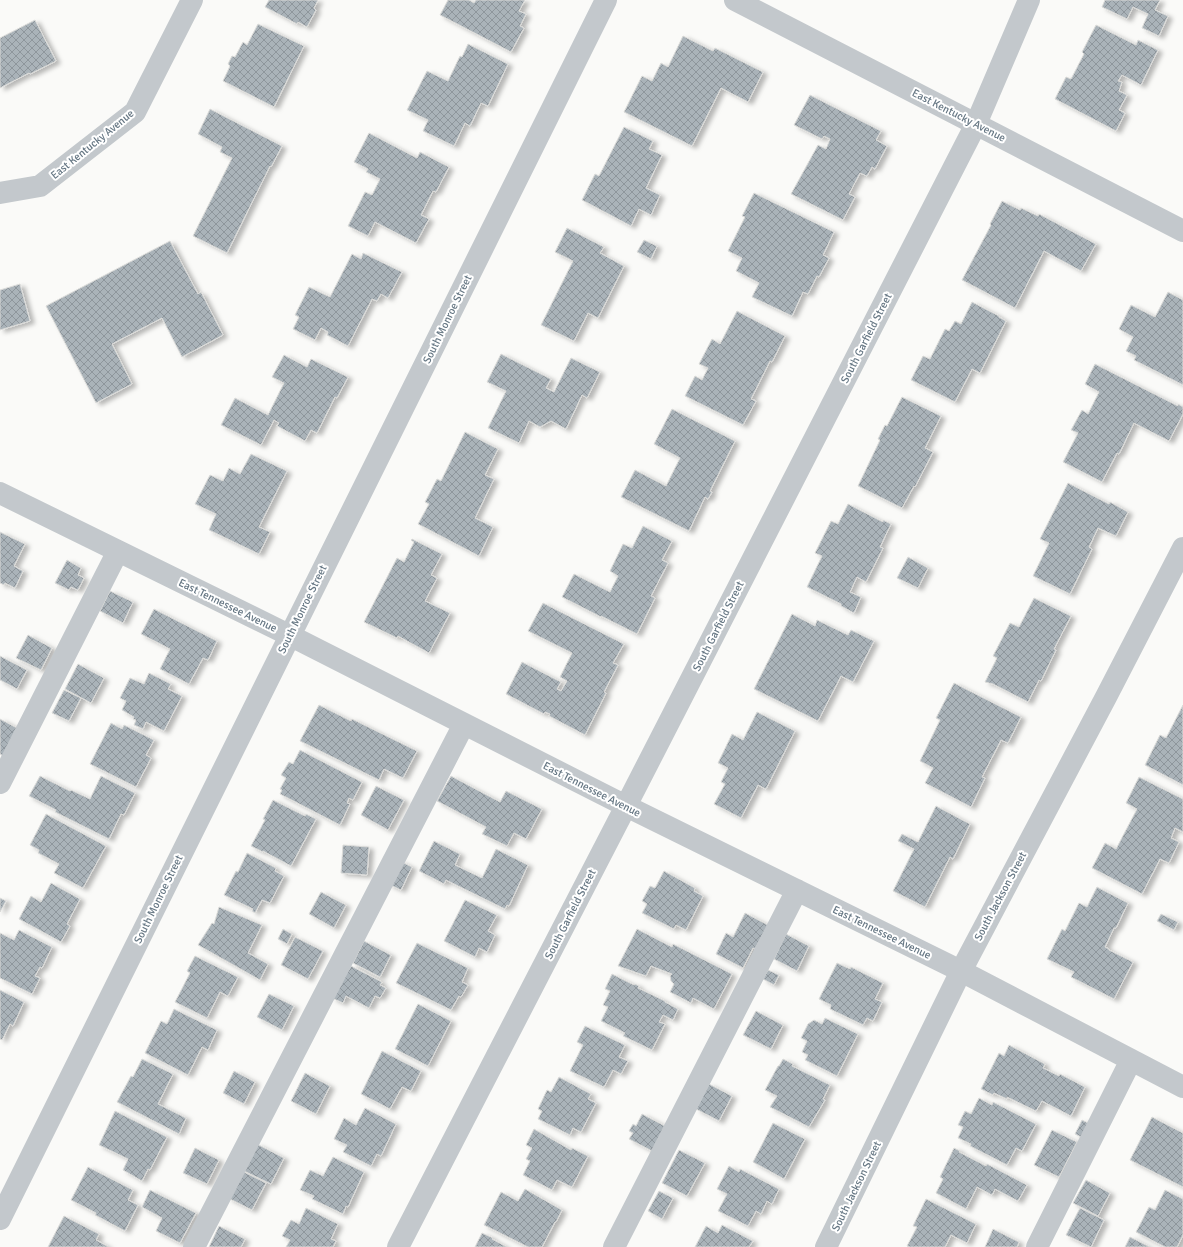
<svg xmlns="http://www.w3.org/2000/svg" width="1183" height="1247" viewBox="0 0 1183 1247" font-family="Signika,sans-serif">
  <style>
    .building { fill: url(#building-cross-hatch); stroke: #dcdcda; filter: url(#shadow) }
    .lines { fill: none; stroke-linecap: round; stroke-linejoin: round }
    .minor { stroke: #c3c8cc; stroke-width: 22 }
    .labels { text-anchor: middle; stroke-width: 4; stroke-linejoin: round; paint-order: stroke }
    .street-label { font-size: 11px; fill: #657683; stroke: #fff }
  </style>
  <defs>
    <pattern id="building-cross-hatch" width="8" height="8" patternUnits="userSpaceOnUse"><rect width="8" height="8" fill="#aab3b9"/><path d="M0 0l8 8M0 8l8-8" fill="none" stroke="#8e969c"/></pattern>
    <filter id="shadow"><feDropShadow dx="4.5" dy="2.5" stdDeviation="2" flood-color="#0004"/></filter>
  </defs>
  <rect width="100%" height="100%" fill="#fafaf8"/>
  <path class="building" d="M269,0H318L314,8L316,10L307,27L298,22L297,24L265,7Z
    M448,0H469L474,3L476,0H525L519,11L526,14L520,26L524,28L511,52L440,15Z
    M1105,0H1160L1155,10L1168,16L1159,36L1142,28L1148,14L1133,7L1127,19L1102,7Z
    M35,20L56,61L30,74L29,73L0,88V38Z
    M258,24L304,46L274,107L223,81L230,66L228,64L232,56L235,57L243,42L247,45Z
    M1096,25L1136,45L1138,40L1158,50L1141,85L1122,75L1118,81L1122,82L1119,91L1127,95L1119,110L1125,113L1116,131L1055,99L1066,77L1071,79L1084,54L1082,52Z
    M683,36L713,51L715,48L763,72L748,102L721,88L692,146L624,112L642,76L652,81L661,63L668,67Z
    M468,44L508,64L488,106L481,103L470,126L465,123L454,146L423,131L428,120L407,110L427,71L448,81L460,56L462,57Z
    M810,95L881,131L876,140L887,146L875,169L872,167L867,176L860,173L849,194L855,197L843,220L791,194L818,145L826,149L830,139L824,136L822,139L794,125Z
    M210,109L282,146L271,167L270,166L227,253L193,236L232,158L220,152L222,147L198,134Z
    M624,127L653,141L649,149L662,155L646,188L660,195L651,215L639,209L631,226L582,200L595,174L599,176Z
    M369,133L417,158L420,152L449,167L436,192L433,191L421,215L429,219L416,243L375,222L368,236L348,226L365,192L372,195L380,179L366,172L368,169L354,162Z
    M754,193L834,232L823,255L829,258L819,277L817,276L808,294L803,292L792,316L752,297L759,283L736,271L742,258L728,251L745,217L742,216Z
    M1002,201L1020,210L1021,208L1038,216L1039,214L1096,244L1081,271L1044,251L1015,308L962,280L991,225L990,224Z
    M567,228L604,247L600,253L624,266L598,318L588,313L574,341L541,325L573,261L555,252Z
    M644,240L657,246L651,259L637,252Z
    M170,241L198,294L201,292L223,335L182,357L162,318L112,344L132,384L96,403L46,306Z
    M363,253L402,272L388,298L381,294L377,301L372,299L348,346L327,335L328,332L321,328L315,340L293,329L299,317L295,315L309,287L330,297L352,254L361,259Z
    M20,284L30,321L0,330V290Z
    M1168,292L1183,300V385L1134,360L1136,356L1126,351L1133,337L1119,329L1131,305L1155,317Z
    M972,302L999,316V317L1006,321L980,373L972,369L955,402L911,380L923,356L930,359L945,329L949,331L955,321L961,324Z
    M737,311L785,336L772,362L770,361L751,399L756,401L743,425L685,396L695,376L702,380L708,368L699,364L712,339L720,344Z
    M501,354L551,379L546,388L554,392L571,358L600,372L587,398L582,395L566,429L551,421L540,427L529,421L519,443L488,428L506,391L487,382Z
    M284,355L307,367L311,359L348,377L337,398L335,397L317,433L311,430L305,441L277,426L279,423L274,420L261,445L221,425L235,398L268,415L284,383L272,377Z
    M1095,364L1178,406V404L1183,407V414L1169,441L1134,423L1119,454L1117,453L1102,482L1063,462L1078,433L1071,430L1082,410L1088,414L1099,392L1085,384Z
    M902,397L941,416L925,448L933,452L915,487L914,486L902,508L858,486L880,440L878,439L885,425L887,426Z
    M672,409L735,441L710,491L712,492L708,499L705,497L689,531L621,497L635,470L666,486L680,458L654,444Z
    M465,432L498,449L485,475L494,479L475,518L493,527L479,556L418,524L429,504L425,502L437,479L441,481Z
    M251,454L287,471L259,527L270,532L259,554L209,530L216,514L195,504L210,475L223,481L229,468L240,474Z
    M1068,483L1109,504L1110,502L1128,512L1116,536L1098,528L1089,547L1092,549L1070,594L1033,576L1049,543L1040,539Z
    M848,504L883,522V520L891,524L880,547L883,548L866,582L857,577L850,592L861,597L854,613L841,606V604L807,587L822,556L815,553L831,521L838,524Z
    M643,526L672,541L662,560L668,563L651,596L655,598L637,634L601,616V617L562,597L574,574L610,592L618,576L610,571L623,544L632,548Z
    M0,532L25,544L14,566L23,571L15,588L5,583L4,585L0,583Z
    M412,539L442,554L431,575L437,578L425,601L450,613L429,653L398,636L397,638L364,622L397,558L404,562L414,542L411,540Z
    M908,557L928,568L918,588L897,578Z
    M67,560L81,568L78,575L84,578L78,590L71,587L69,590L55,583Z
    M110,591L133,602L123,623L100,611Z
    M1034,598L1071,616L1054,649L1056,650L1041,681L1039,680L1028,702L993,684L985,682L997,658L993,656L1010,623L1019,627Z
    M543,603L624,644L613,663L618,665L604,692L606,693L585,735L549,716L550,714L545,712L544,714L506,694L522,662L561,682L557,689L561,691L567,681L560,677L572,653L528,631Z
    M154,609L217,641L208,660L203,658L189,684L160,669L170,649L141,634Z
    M792,614L815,626L817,620L848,635L851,630L874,641L853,682L841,676L818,721L754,689Z
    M28,635L52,648L41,670L16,658Z
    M0,656L27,670L17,689L0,680Z
    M78,664L104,678L91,703L65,689Z
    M149,673L171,684L168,689L182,696L164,731L146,722L143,729L134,725L136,720L133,719L134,717L122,710L126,701L120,698L130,678L144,684Z
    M954,683L1021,717L1008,743L1001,740L982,777L985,778L971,807L925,783L933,768L920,761L940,720L936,718Z
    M64,690L81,698L69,721L52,713Z
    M319,705L351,721L352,719L417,751L403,778L384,769L379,780L300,741Z
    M1183,705V785L1145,765L1160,735L1166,738Z
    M757,712L795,731L766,789L758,785L741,818L714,804L725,784L721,782L728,768L718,763L732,734L743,740Z
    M0,719L17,728L3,756L0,754Z
    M111,723L122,729L124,725L154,740L146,755L151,758L136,787L90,764Z
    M300,750L362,782L353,800L349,798L347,803L350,804L340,825L280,794L282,790L280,789L286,778L281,775L289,762L293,764Z
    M40,776L70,791L71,790L90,799L101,776L135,793L124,815L121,814L109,839L55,812L56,810L29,796Z
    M451,776L500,802L506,791L542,809L526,839L514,833L507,846L482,834L486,827L437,801Z
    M1139,777L1183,799V832L1175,828L1171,838L1179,842L1169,863L1160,859L1142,894L1092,868L1105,843L1116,849L1137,809L1126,803Z
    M376,786L404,800L388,830L361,815Z
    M273,800L305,816L306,814L316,819L291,866L263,851V852L251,846L265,820L263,819Z
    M936,806L970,824L953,859L950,857L925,907L893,891L914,849L898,841L902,834L918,842Z
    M46,814L106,846L83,888L54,873L59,864L38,853L39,850L30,845Z
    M434,841L460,854L455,865L482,878L496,849L528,865L509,906L507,905L505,909L446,880L444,884L419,871Z
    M343,845L369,847L367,875L341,873Z
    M247,853L276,868L275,871L284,876L270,903L262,900L255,913L252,911L253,909L224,895L236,871L238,872Z
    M400,861L412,867L401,890L388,884Z
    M664,871L695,888L694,891L703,896L686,930L676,925L674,929L642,913L647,904L642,901L650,886L655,888Z
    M51,883L80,899L67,924L70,926L61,942L19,919L31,896L41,902Z
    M1097,887L1128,903L1116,928H1114L1105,947L1109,949V950L1133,962L1114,999L1071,977L1074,972L1047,959L1062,929L1065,931L1079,903L1087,907Z
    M321,892L346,905L334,928L309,914Z
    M0,898L6,901L0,912Z
    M465,900L497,915L488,931L495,935L487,952L479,948L475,957L444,941Z
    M219,907L262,925L248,953L268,964L260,980L198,945L212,923L214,924Z
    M745,913L768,925L755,949L753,948L743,968L716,954L726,933L733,937Z
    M1161,914L1178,922L1174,930L1157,921Z
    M283,929L292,934L287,944L278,939Z
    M637,929L672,947L673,944L732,974L714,1009L693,998L691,1003L670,992L674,984L671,981L670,976L672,974L651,966L646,976L618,966Z
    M19,930L52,947L42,968L40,967L35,976L40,978L32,994L0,978V933L14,940Z
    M786,934L809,946L797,971L774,959Z
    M295,937L323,951L308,979L281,965Z
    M364,941L391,955L380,977L353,963Z
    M417,943L468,968L462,982L468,985L461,997L459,996L451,1010L396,983Z
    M195,956L238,977L228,996L220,992L207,1018L175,1002L190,973L187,971Z
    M837,963L850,969L851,967L883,983L875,999L882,1002L873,1021L867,1018L863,1025L830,1009L831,1005L819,999Z
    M351,966L382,982L380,985L386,988L380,998L375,996L369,1008L346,996L343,1003L332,998Z
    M768,970L779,975L774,985L763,979Z
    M612,974L634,985L635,984L639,986L638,988L665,1001V1002L678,1009L673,1020L663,1015L659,1022L665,1024L652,1050L623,1036L625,1033L601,1021L608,1007L603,1005L610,991L605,989Z
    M0,990L24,1002L13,1026L10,1024L2,1040L0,1039Z
    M269,994L294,1006L282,1030L257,1017Z
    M418,1004L451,1021L428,1066L395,1049Z
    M174,1009L217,1030L208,1050L202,1047L188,1075L145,1053L161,1021L167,1024Z
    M756,1011L783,1025L771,1049L743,1035Z
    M825,1018L858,1034L837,1076L805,1060L808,1055L802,1052L807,1041L801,1038L808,1024L814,1020L822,1024Z
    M585,1026L625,1045L619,1057L628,1061L621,1074L613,1070L604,1087L570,1071L583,1045L577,1042Z
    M1009,1045L1045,1064L1043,1068L1059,1076L1060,1074L1085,1087L1071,1116L1042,1101L1036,1111L1007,1097V1099L994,1093L993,1095L981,1089L999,1053L1004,1056Z
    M382,1051L421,1071L411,1091L402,1087L390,1109L361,1094Z
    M142,1059L173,1074L158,1104L186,1118L179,1134L117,1102L131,1076L133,1077Z
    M783,1059L793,1064L792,1066L830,1085L823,1099L825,1100L809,1127L770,1107L777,1096L765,1090L778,1066H779Z
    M234,1071L255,1082L244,1104L223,1093Z
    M305,1073L330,1086L316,1114L291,1101Z
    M559,1077L591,1094L588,1099L596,1103L581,1132L573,1128L570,1135L538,1119L542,1111L538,1109L547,1090L551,1092Z
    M709,1084L732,1096L719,1121L696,1109Z
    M979,1098L992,1105L993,1102L1036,1124L1022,1151L1016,1148L1007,1165L970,1146L971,1144L958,1138L963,1127L958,1125L965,1111L971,1114Z
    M365,1108L396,1124L381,1156L377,1154L371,1166L343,1152L347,1145L334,1139L344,1118L356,1125Z
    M115,1111L167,1137L150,1170L148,1169L142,1181L123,1170L128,1159L99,1145Z
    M642,1114L665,1126L652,1151L629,1139L633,1133L629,1131L633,1124L636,1126Z
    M1152,1117L1183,1133V1187L1130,1160Z
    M1082,1120L1090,1124L1083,1138L1075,1134Z
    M773,1123L805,1139L784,1179L753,1162Z
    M534,1129L571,1150L572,1148L588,1156L572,1187L557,1180L552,1190L523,1175L530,1161L526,1159L532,1148L526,1145Z
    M1052,1130L1077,1142L1059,1177L1034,1165Z
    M257,1144L284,1158L271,1184L244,1171Z
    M195,1148L219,1160L207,1184L183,1173Z
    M954,1148L960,1151L959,1152L986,1166L987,1164L1027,1185L1018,1201L995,1189L992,1195L977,1187L966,1209L936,1193L943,1179L940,1177Z
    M679,1150L705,1163L687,1196L662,1183Z
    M333,1157L364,1172L348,1207L346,1206L343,1214L312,1199L314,1196L300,1190L310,1170L323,1176Z
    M729,1166L739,1172L740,1169L779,1189L772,1204L767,1201L761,1214L756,1211L748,1226L718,1211L727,1194L717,1189Z
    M88,1167L133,1190L128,1200L138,1205L125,1231L95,1215L96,1213L71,1200Z
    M242,1171L266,1183L252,1210L228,1198Z
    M1086,1180L1110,1193L1098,1216L1073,1203Z
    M525,1189L562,1210L556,1222H555L542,1247H528L484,1225L501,1192L518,1201Z
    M150,1190L196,1213L180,1243L156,1231L162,1218L142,1207Z
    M1165,1190L1183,1199V1235L1177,1247H1165L1136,1232L1149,1207L1155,1210Z
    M659,1191L673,1198L662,1219L648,1211Z
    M926,1199L976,1224L967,1243L951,1235L945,1247H909L907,1246L917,1227L913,1226Z
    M306,1208L338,1224L331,1239L336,1241L333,1247H286L290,1240L282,1236L291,1220L299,1224Z
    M1080,1208L1104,1220L1091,1247L1066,1235Z
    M64,1216L99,1234L96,1240L109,1247H48Z
    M722,1225L753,1241L749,1247H695L706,1226L718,1233Z
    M219,1226L245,1239L241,1247H209Z
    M993,1229L1019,1242L1017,1247H985Z
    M482,1233L493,1238L492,1239L507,1247H475Z
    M1130,1237L1150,1247H1125Z"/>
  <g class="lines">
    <path class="minor" d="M735,0L1183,231
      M0,193L40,186L135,112L192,0
      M0,493L289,635L626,806L961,971L1183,1087
      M0,783L118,551
      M0,1219L606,0
      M194,1247L464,724
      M398,1247L626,806L976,124L1029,0
      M614,1247L797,890
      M826,1247L961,971L1106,697L1183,548
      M1037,1247L1131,1060"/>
  </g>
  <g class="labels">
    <g class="street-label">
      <text transform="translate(959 115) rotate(27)" y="4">East Kentucky Avenue</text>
      <text transform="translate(92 144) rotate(-39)" y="4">East Kentucky Avenue</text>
      <text transform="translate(447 319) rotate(-64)" y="4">South Monroe Street</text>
      <text transform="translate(866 338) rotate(-63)" y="4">South Garfield Street</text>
      <text transform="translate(228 605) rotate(26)" y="4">East Tennessee Avenue</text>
      <text transform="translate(302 609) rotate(-64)" y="4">South Monroe Street</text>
      <text transform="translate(718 626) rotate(-63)" y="4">South Garfield Street</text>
      <text transform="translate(592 789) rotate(27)" y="4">East Tennessee Avenue</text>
      <text transform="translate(1000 896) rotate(-62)" y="4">South Jackson Street</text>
      <text transform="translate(158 899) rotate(-64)" y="4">South Monroe Street</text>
      <text transform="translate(570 914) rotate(-63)" y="4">South Garfield Street</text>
      <text transform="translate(882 932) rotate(26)" y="4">East Tennessee Avenue</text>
      <text transform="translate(856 1186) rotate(-64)" y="4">South Jackson Street</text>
    </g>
  </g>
</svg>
